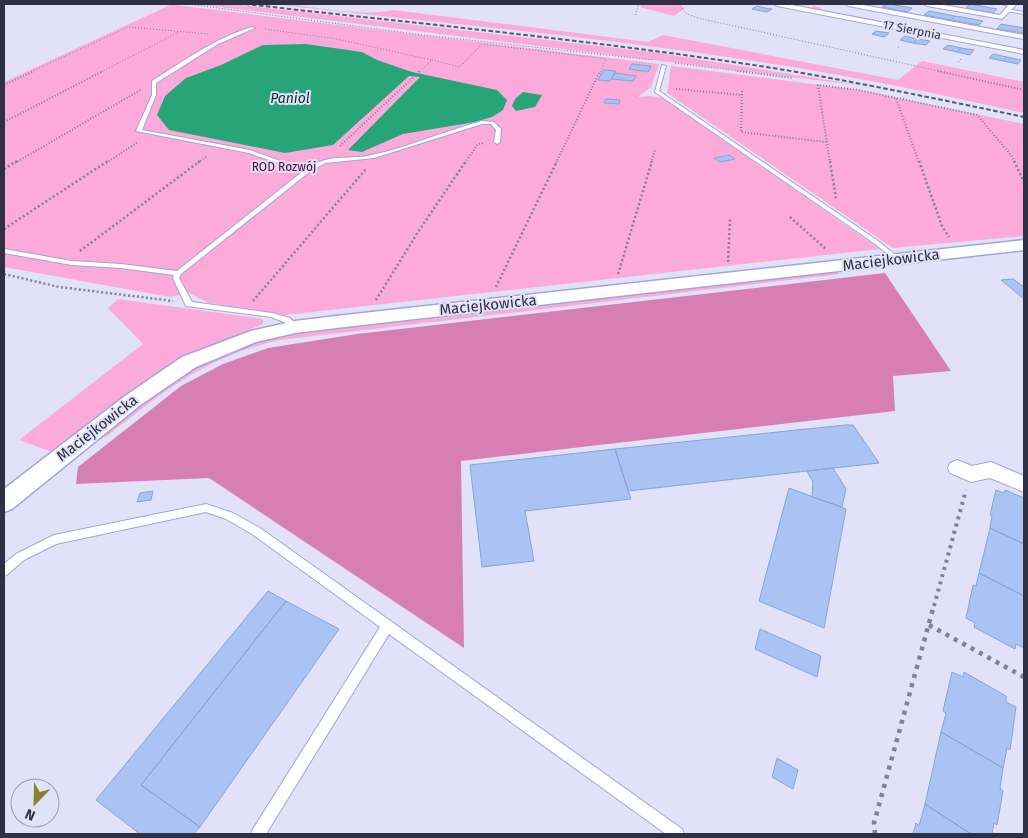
<svg xmlns="http://www.w3.org/2000/svg" width="1028" height="838" viewBox="0 0 1028 838" font-family="'Fira Sans',sans-serif">
  <style>
    .green { fill: #fcaada }
    .forest { fill: #d77fb4 }
    .water { fill: #28a578 }
    .building { fill: #aac3f5; stroke: #8aa3d5 }
    .lines { fill: none; stroke-linecap: round; stroke-linejoin: round }
    .service-casing { stroke: #a3a4da; stroke-width: 2 }
    .minor-casing { stroke: #a3a4da; stroke-width: 2 }
    .tertiary-casing { stroke: #a3a4da; stroke-width: 3 }
    .path-far4 { stroke: #808097; stroke-width: 1; stroke-dasharray: 1 2; stroke-linecap: butt }
    .path-far3 { stroke: #808097; stroke-width: 2; stroke-dasharray: 1 2; stroke-linecap: butt }
    .path-far2 { stroke: #808097; stroke-width: 2.5; stroke-dasharray: 2 2.5; stroke-linecap: butt }
    .path-far1 { stroke: #808097; stroke-width: 4; stroke-dasharray: 3 4.5; stroke-linecap: butt }
    .path { stroke: #808097; stroke-width: 4.5; stroke-dasharray: 4 5.5; stroke-linecap: butt }
    .service { fill: #fff; fill-rule: evenodd }
    .minor { fill: #fff; fill-rule: evenodd }
    .tertiary { fill: #fff; fill-rule: evenodd }
    .rail { stroke: #58586e; stroke-width: 2; stroke-dasharray: 4.5 2.5; stroke-linecap: butt }
    .labels { text-anchor: middle; stroke-width: 4; stroke-linejoin: round; paint-order: stroke }
    .far-street-label { font-size: 12px; fill: #2f2f45; stroke: #e1e2f9 }
    .far-park-label { font-size: 12px; fill: #53013c; stroke: #e1e2f9 }
    .far-water-label { font-size: 14px; font-style: italic; fill: #013624; stroke: #e1e2f9 }
    .street-label { font-size: 15px; fill: #2f2f45; stroke: #e1e2f9 }
  </style>
  <rect width="100%" height="100%" fill="#e1e2f9"/>
  <path class="green" d="M163,4H195L175,5L659,64L651,87L638,97L651,96L663,98L880,249L285,315L209,303L189,293L170,297L4,267V82L170,5Z
    M195,4H233L660,53L865,86Z
    M271,4C312,4 354,18 394,10L648,42L663,35L898,80L922,61L1024,82V113C943,95 862,78 780,65C611,38 441,23 271,4Z
    M643,4H678L685,8L674,16L640,7Z
    M813,6L821,8L820,9L848,15L853,14L851,15L886,22L888,21H891L890,23L926,30L928,28L932,29L930,31L1023,49L1024,48V51L820,11L812,8Z
    M671,66L859,90L1024,124V236L893,248L667,93Z
    M835,272L840,274L280,340C205,357 164,391 106,437L102,436C142,404 181,371 230,352C300,325 383,325 457,316C582,299 709,286 835,272Z
    M118,299L263,319V324L180,359L143,382L52,452L19,440L143,344L108,308Z"/>
  <path class="forest" d="M885,273L951,371L893,376L895,411L461,461L464,648L209,478L76,484L78,467L181,386L223,364L268,348L357,334Z"/>
  <path class="water" d="M306,44L362,52L377,60L412,72L497,90L507,100L503,110L492,117L475,122L403,134L362,152L348,150L420,77L409,76L333,145L285,153L169,130L157,115L165,96L186,78L221,65L263,45Z
    M523,92L542,95L535,107L516,111L512,106L515,99Z"/>
  <path class="building" d="M886,4H889L912,8L907,12L882,7Z
    M970,4L997,9L993,13L966,8Z
    M757,6L765,8L772,9L767,12L752,9Z
    M929,11L955,16L951,20L924,15Z
    M955,16L962,17L983,21L979,25L951,20Z
    M1001,24L1024,28V33L997,29Z
    M876,31L889,33L884,37L872,34Z
    M905,36L917,39L913,43L900,40Z
    M917,39L930,41L926,45L913,43Z
    M948,45L961,48L957,52L943,49Z
    M961,48L974,50L970,55L957,52Z
    M993,54L1007,57L1003,61L989,58Z
    M1007,57L1021,60L1018,64L1003,61Z
    M632,64L651,66L648,72L629,69Z
    M603,70L616,71L610,81L598,80Z
    M615,73L636,76L633,81L611,79Z
    M606,99L620,100L619,104L604,103Z
    M729,155L735,159L720,162L714,158Z
    M1013,279L1024,287V299L1001,280Z
    M845,425H853L879,463L628,491L615,449Z
    M615,449L631,499L525,511L534,561L482,567L470,465Z
    M833,468L846,489L842,507L812,497L813,482L807,471Z
    M789,488L846,509L824,628L759,601Z
    M996,490L1004,493L1005,490L1024,498V544L990,528L992,516L990,515Z
    M153,491L151,500L137,502L140,493Z
    M990,528L1024,544V596L979,573Z
    M979,573L1024,596V648L1016,644L1015,649L974,627L975,623L966,618L973,585L976,586Z
    M268,591L286,601L141,785L200,827L194,834H140L96,800Z
    M286,601L339,629L200,827L141,785Z
    M760,629L821,656L817,677L755,649Z
    M952,672L963,677L964,672L1006,696V702L1016,707L1010,750L1007,748L1003,768L941,732L946,713L943,711Z
    M941,732L1003,768L1000,788L1003,791L997,825L994,823L992,834H971L925,804Z
    M777,758L798,770L793,789L772,777Z
    M925,804L971,834H913L916,823L919,826Z"/>
  <g class="lines">
    <defs>
      <path id="service" d="M1007,9L1024,12V14L1007,11Z
        M252,27L255,28L218,44L156,83V95L142,130L250,150L305,170C330,152 345,161 372,155C409,147 445,131 482,121L494,122L501,129L500,142L497,144L494,142L496,130L491,124H482L374,158L325,163L308,173L181,274L179,278L192,302L272,313L290,318L299,327L295,329L284,322L271,317L186,306L173,278L174,275L121,268L72,265L4,253V249L72,261L121,264L177,271L302,172L249,153L136,131L152,95V81C184,61 215,38 252,27Z
        M662,65L666,66L659,91L878,241L899,258V260H895L874,243L655,92Z
        M206,504L233,513L260,528L682,829L684,834H666L389,634L266,834H251L253,829L380,627L252,534L226,519L206,512L56,544L24,560L8,574L4,576V564L16,554L54,535Z"/>
      <path id="minor" d="M774,4H787L1024,50V54L777,6Z
        M845,4H858L1024,35V39L848,6Z
        M924,4H938L1000,15L1008,6L1003,4L1016,5L1002,19L927,6Z
        M957,460L972,466L991,462L1024,476V492L990,478L971,482L950,473L948,468L950,463Z"/>
      <path id="tertiary" d="M1024,240V250L336,328L295,333L256,342L196,367L139,406L12,509L4,512V489L125,396L182,357L251,331L295,321L336,316Z"/>
    </defs>
    <use href="#service" class="service-casing"/>
    <use href="#minor" class="minor-casing"/>
    <use href="#tertiary" class="tertiary-casing"/>
    <path class="path-far4" d="M678,4L687,14L698,18L943,72
      M195,5L423,35L653,60
      M635,15L639,4
      M265,29L337,39L432,60L419,72
      M898,48L900,46
      M432,60L460,67L482,44L607,59
      M958,62L961,59
      M675,63L747,72
      M31,72L128,27L208,34
      M101,72L179,32
      M600,72L606,59"/>
    <path class="path-far3" d="M737,71L793,78
      M938,71L1024,90
      M4,85L34,71
      M676,89L742,95
      M742,91L741,132L826,142
      M897,98L977,115L1011,155L1015,163
      M4,122L103,71
      M340,146L420,71
      M15,163L142,89
      M106,163L138,142
      M198,163L207,156
      M465,163L478,144L485,143
      M556,163L600,71
      M651,163L655,150
      M830,163L818,85L859,90L896,98L919,163"/>
    <path class="path-far2" d="M830,161L836,198
      M919,161L942,226L949,237
      M1014,161L1024,182
      M4,169L17,161
      M790,217L827,250
      M4,229L108,161
      M80,251L200,161
      M728,262L730,219
      M4,274L59,287L173,301
      M618,274L652,161
      M496,287L557,161
      M376,300L418,232L466,161
      M253,301L366,169"/>
    <path class="path-far1" d="M934,606L966,490"/>
    <path class="path" d="M929,625L1024,677
      M875,834L874,823L934,605"/>
    <use href="#service" class="service"/>
    <use href="#minor" class="minor"/>
    <use href="#tertiary" class="tertiary"/>
    <path class="rail" d="M245,4C423,24 602,41 779,69C861,83 943,100 1024,117"/>
  </g>
  <g class="labels">
    <g class="far-street-label">
      <text transform="translate(912 30) rotate(11)" y="4">17 Sierpnia</text>
    </g>
    <g class="far-park-label">
      <text x="284" y="171">ROD Rozwój</text>
    </g>
    <g class="far-water-label">
      <text x="290" y="103">Paniol</text>
    </g>
    <g class="street-label">
      <text transform="translate(891 260) rotate(-7)" y="5">Maciejkowicka</text>
      <text transform="translate(488 305) rotate(-6)" y="5">Maciejkowicka</text>
      <text transform="translate(97 428) rotate(-38)" y="5">Maciejkowicka</text>
    </g>
  </g>
  <rect width="1028" height="838" fill="none" stroke="#2f2f45" stroke-width="10"/>
  <g transform="translate(35 803) rotate(203)"><circle r="24" fill="#e1e2f9" stroke="#9a9ab1"/>
  <path d="M0-4L9 19L0 12L-9 19Z" fill="#8a822a"/>
  <text y="-8" font-size="14" font-weight="bold" text-anchor="middle" fill="#2f2f45">N</text>
  </g>
</svg>
